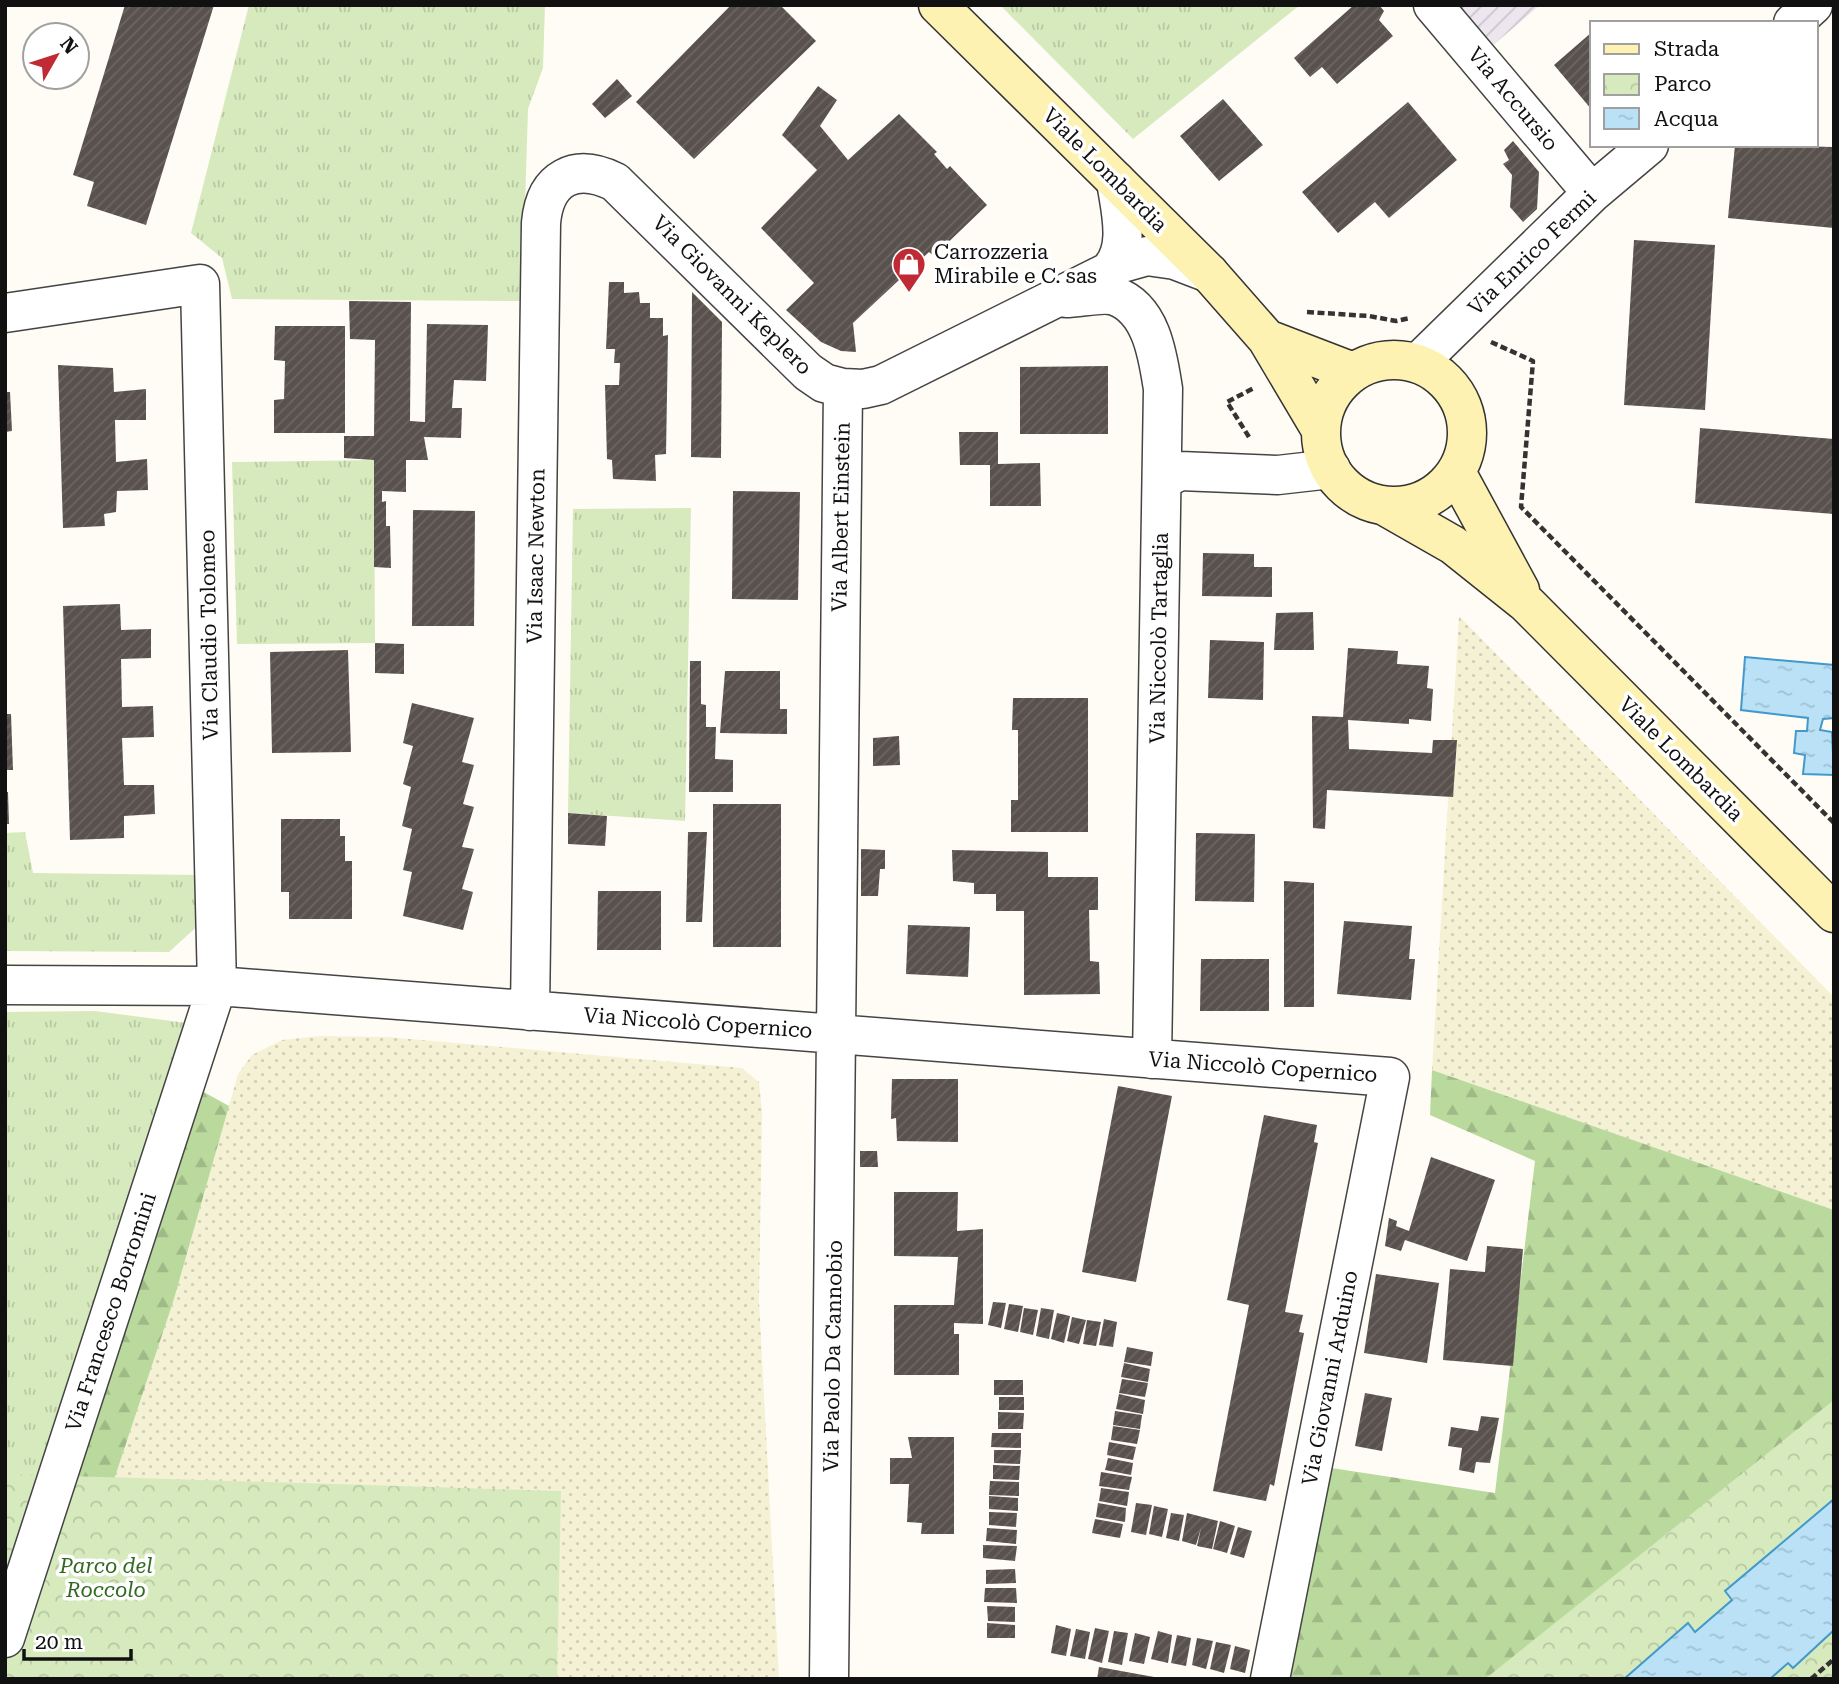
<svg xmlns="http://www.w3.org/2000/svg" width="1839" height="1684" viewBox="0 0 1839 1684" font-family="'Roboto Serif',serif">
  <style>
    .industrial { fill: url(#industrial-furrows) }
    .farmland { fill: url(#farmland-dots) }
    .grass { fill: url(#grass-tufts) }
    .forest { fill: url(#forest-firs) }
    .park { fill: url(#park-crowns) }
    .water { fill: url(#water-ripples); stroke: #4299cb; stroke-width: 2 }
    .building { fill: url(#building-hatch) }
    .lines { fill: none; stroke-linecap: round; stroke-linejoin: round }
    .minor-casing { stroke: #444; stroke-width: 41 }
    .secondary-casing { stroke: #333; stroke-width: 41 }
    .path { stroke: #333; stroke-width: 4.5; stroke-dasharray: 7 3.5; stroke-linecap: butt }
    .minor { stroke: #fff; stroke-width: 38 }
    .secondary { stroke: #fdf2b1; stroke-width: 38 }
    .labels { text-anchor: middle; stroke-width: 7; stroke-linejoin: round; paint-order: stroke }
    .street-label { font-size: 21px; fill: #111; stroke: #fff }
    .poi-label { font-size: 21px; fill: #111; stroke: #fff; text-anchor: start }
    .park-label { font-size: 21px; font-style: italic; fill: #326921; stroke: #fff }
  </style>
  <defs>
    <pattern id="industrial-furrows" width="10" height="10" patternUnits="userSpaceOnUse" patternTransform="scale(1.75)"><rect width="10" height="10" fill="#ede6ef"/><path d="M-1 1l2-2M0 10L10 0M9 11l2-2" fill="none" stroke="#cac4cc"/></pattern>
    <pattern id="farmland-dots" width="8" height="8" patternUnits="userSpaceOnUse" patternTransform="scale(1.75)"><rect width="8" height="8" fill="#f5f1d4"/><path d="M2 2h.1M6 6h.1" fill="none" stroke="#d1ceb5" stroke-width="1.8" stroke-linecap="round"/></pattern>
    <pattern id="grass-tufts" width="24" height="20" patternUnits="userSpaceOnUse" patternTransform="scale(1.75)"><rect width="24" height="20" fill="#d6eabe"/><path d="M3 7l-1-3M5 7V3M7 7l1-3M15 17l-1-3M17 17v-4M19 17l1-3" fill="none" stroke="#b7c8a2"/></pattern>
    <pattern id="forest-firs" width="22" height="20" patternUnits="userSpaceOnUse" patternTransform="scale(1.75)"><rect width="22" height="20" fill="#bada9d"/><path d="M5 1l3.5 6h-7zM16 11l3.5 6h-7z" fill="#9fba86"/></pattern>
    <pattern id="park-crowns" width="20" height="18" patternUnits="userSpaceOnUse" patternTransform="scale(1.75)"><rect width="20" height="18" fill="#d6eabe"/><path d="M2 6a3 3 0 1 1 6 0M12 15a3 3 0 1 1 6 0" fill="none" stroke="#b7c8a2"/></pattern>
    <pattern id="water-ripples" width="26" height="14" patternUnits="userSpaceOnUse" patternTransform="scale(1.75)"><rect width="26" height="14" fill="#bae1f5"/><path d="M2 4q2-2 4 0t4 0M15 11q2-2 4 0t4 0" fill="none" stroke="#9fc0d1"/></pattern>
    <pattern id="building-hatch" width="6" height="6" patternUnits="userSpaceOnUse" patternTransform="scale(1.75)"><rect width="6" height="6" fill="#59514d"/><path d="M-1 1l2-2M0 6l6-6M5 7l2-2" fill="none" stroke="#6c6662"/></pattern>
  </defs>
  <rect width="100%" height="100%" fill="#fffcf5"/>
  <path class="industrial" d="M1444,5H1540L1485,52Z"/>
  <path class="farmland" d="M1459,616L1834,997V1210L1432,1070Z
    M320,1036L387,1037L742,1068L759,1082L762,1112L759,1301L779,1679H48L174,1299L238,1074L252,1055L282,1040Z"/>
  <path class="grass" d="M249,5H545L543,68L528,109L522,301L232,299L222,258L191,233Z
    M1000,5H1300L1133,139Z
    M374,460L375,643L237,644L232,462Z
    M691,508L685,821L568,813L573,509Z
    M25,832L33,873L200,875L203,921L169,952L5,951V833Z
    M95,1011L187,1023L5,1580V1012Z"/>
  <path class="forest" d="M1432,1070L1834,1210V1499L1624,1679H1270L1312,1465L1495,1493L1535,1161L1430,1115Z
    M202,1091L229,1106L174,1299L48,1679H12Z"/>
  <path class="park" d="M1834,1400V1679H1485Z
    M5,1474L561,1491L557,1679H5Z"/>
  <path class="water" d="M1745,657L1834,665V718L1823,719L1820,730L1832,732L1834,775L1803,774L1805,755L1794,753L1796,731H1807L1808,718L1741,710Z
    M1834,1499V1630L1793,1668L1788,1663L1770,1679H1624L1688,1623L1695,1632L1732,1600L1725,1591Z"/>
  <path class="building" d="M125,5H214L146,225L87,206L94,182L73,175Z
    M731,5H780L816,41L694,159L636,102Z
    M1354,5H1379L1384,11L1379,20L1393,36L1337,84L1322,67L1310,77L1294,58Z
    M1592,32V110L1554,65Z
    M617,79L632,96L605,118L592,104Z
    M818,86L837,100L820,126L848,160L899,114L937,152L934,154L947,169L950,166L987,205L934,256L929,252L853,323L856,352L841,351L821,342L786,310L814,283L761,228L817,170L782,135Z
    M1223,99L1263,145L1219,181L1180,136Z
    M1408,102L1457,160L1389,218L1375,202L1338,233L1302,192Z
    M1513,141L1539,172L1537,209L1523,222L1510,207L1512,175L1503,164L1509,160L1504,150Z
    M1735,145L1834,147V228L1728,218Z
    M1634,240L1715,245L1705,410L1624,405Z
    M609,282H624V293L639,292L640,303H650V318H663V336L668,335L666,454L655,455L656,481L613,479L612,460L607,459L605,385H619L620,363H614L615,349H606Z
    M692,292L722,322L721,458L691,457Z
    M349,301L411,302L410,421L425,422L427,324L488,325L486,381L454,380L452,408H462L461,438L424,437L428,460H406V492L382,491V502L386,501V526H390L391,568L374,567V460L344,458V436H374L375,340L350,339Z
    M275,326H345V433H274V400L284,399L285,361L274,360Z
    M58,365L113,368L114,392L146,389V420H115L116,462L147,459L148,490L117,491L116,512L104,514L105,526L63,528Z
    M1108,366V434H1020V367Z
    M5,392H10L12,431L5,432Z
    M1700,428L1834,439V514L1695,503Z
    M959,432H998V464L1040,463L1041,506H990V465H960Z
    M733,491L800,492L798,600L732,599Z
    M413,510L475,511L474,626H412Z
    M1203,553L1254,554V567H1272V597L1202,596Z
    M120,604L121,630L151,629V658L121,659L122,707L153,706L154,737L122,738L124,785H154L155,814L124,816V838L70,840L63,606Z
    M1313,612L1314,650H1274L1276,613Z
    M1210,640L1264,642L1263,700L1208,698Z
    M375,643L404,644V674L375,673Z
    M1348,648L1398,651L1397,664L1429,666L1427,688L1433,689L1431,721L1409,719V724L1348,720L1349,749L1432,753L1433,740H1457L1453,797L1327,790L1325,829L1313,828L1312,716L1343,717Z
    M348,650L351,752L272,753L270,652Z
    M690,661H701V704L706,705V727H716L715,759L733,760V792H689Z
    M725,671H780V709H787V734L720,733Z
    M1013,698H1088V832H1011V800H1018V730H1012Z
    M412,703L474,718L462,762L474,765L463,804L474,807L462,847L474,849L462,889L473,892L463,930L403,916L412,872L403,870L412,829L402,826L411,787L403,784L413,746L403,743Z
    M5,714H11L13,770H5Z
    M899,736L900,765L873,766V738Z
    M5,792H8L9,824H5Z
    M713,804H781V947H713Z
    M568,813L607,816L605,846L568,844Z
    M281,819H340V836H345V861H352V919H289V892H281Z
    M688,832H707L702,922H686Z
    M1196,833L1255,834L1254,902L1195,901Z
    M861,849L885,850V869H880L878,896H861Z
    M952,850L1048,852V877H1098V910H1089L1090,961L1099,962L1100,994L1024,995V911H996V894H974V883L953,881Z
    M1284,881L1314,883V1007H1284Z
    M598,891H661V950H597Z
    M1344,921L1412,926L1409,959H1415L1411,1000L1337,994Z
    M908,925L970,927L968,977L906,974Z
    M1201,959H1269V1011H1200Z
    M892,1079H958V1142L897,1141L896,1118L891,1119Z
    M1118,1086L1172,1096L1136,1282L1082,1272Z
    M1264,1115L1317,1125L1314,1142L1318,1143L1285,1312L1303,1315L1299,1332L1304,1333L1274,1486L1270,1484L1266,1501L1213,1491L1249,1305L1227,1300Z
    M860,1151H877L878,1167H860Z
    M1431,1157L1495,1180L1467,1261L1405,1240L1401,1251L1385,1246L1389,1218L1397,1221L1396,1226L1409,1231Z
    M894,1192H958L957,1231L983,1229V1324L954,1323V1334H959V1375H894V1305H954L958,1257L894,1256Z
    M1487,1246L1523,1249L1513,1366L1443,1360L1450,1269L1485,1272Z
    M1376,1274L1439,1283L1427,1363L1364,1353Z
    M993,1302L1006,1303L1001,1328L988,1325Z
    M1009,1304L1023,1306L1018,1332L1004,1329Z
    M1024,1308L1038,1310L1033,1335L1020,1332Z
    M1041,1308L1054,1310L1049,1339L1036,1336Z
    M1057,1313L1070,1316L1064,1343L1051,1339Z
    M1072,1317L1086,1320L1079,1344L1067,1341Z
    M1104,1319L1117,1322L1113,1347L1099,1345Z
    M1087,1320L1101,1322L1096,1346L1083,1344Z
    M1127,1347L1153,1352L1151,1366L1124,1362Z
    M1124,1363L1150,1369L1148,1382L1121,1377Z
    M1122,1379L1148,1383L1145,1397L1119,1393Z
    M994,1380H1023V1395H994Z
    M1365,1393L1392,1398L1382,1451L1355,1446Z
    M1119,1394L1145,1400L1143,1414L1116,1409Z
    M999,1397H1024V1410H999Z
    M1115,1411L1142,1415L1140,1429L1113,1425Z
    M998,1412L1024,1413L1023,1429H998Z
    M1481,1416L1499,1418L1490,1463L1476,1462L1474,1473L1459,1470L1462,1448L1448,1446L1451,1427L1478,1431Z
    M1113,1426L1140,1430L1137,1444L1111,1440Z
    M992,1433H1021V1448L991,1447Z
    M908,1437H954V1534H921L922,1523L907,1522L909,1484H890V1458H912Z
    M1109,1442L1136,1447L1133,1460L1107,1455Z
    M994,1450H1021L1020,1464L994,1463Z
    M1108,1458L1133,1463L1131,1475L1105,1470Z
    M993,1465L1020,1466L1019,1480L993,1479Z
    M1101,1472L1132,1477L1129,1490L1099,1486Z
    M990,1481L1019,1482V1496L989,1495Z
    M1101,1488L1129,1492L1127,1506L1099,1501Z
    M989,1496L1018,1498V1511L989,1509Z
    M1098,1503L1126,1508L1125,1522L1096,1517Z
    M1136,1503L1152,1505L1146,1535L1131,1532Z
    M1154,1506L1168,1509L1162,1537L1149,1534Z
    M989,1512L1017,1513L1016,1527L989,1525Z
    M1171,1513L1184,1515L1179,1541L1166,1538Z
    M1187,1513L1218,1521L1212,1549L1197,1546L1201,1528L1196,1545L1182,1541Z
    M1095,1519L1123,1524L1120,1538L1092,1533Z
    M1220,1521L1235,1526L1227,1553L1213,1549Z
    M1238,1527L1252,1531L1244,1558L1230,1554Z
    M987,1528L1017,1530L1016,1544L986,1541Z
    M983,1545L1017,1546L1015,1561L983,1558Z
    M1015,1569L1016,1583L986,1584V1570Z
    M985,1588H1016L1017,1603L984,1602Z
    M987,1606L1015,1607V1622L988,1621Z
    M987,1623L1015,1625V1638H987Z
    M1056,1625L1071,1629L1066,1656L1051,1653Z
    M1095,1628L1109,1631L1102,1663L1088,1659Z
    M1076,1629L1090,1632L1085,1659L1070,1656Z
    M1114,1631L1128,1633L1122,1665L1108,1662Z
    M1158,1631L1172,1635L1168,1663L1151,1659Z
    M1135,1633L1150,1637L1144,1664L1129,1661Z
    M1177,1635L1191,1638L1186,1666L1171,1663Z
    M1197,1638L1213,1641L1206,1669L1192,1665Z
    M1216,1642L1231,1645L1224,1673L1210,1669Z
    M1235,1646L1250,1650L1245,1673L1230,1669Z
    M1099,1667L1154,1677V1679H1097Z"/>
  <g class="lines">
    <defs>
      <path id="minor" d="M1433,5L1592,193
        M1793,23L1813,5
        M1115,265L1147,256L1175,260L1209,273
        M1066,298C1080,298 1103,292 1115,296C1152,309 1158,357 1163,389L1152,1059
        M5,313L200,284L217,986L5,1638
        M1418,363L1592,193L1649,145
        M1162,480L1180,471L1278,475L1331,469
        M5,985L217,986L1390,1077L1270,1679
        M530,1011L541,223C545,178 575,162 615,182L808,372L824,383L843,388
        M829,1679L843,388L863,389L881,385L1108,272C1132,250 1120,209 1116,181"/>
      <path id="secondary" d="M938,5L1209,273L1267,339L1321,430
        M1267,339L1353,372
        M1321 433a73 73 0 1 1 146 0a73 73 0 1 1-146 0Z
        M1456,472L1520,590
        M1383,505L1453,545L1527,604L1834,913"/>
    </defs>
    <use href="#minor" class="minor-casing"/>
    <use href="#secondary" class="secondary-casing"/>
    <path class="path" d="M1307,312L1369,316L1396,321L1410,318
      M1491,342L1533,361L1521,507L1834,823
      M1249,437L1227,402L1254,388
      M1811,1679L1834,1659"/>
    <use href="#minor" class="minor"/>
    <use href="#secondary" class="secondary"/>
  </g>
  <defs>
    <symbol id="shop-pin" viewBox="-11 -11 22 30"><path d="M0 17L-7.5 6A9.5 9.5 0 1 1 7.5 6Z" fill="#c02a35" stroke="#fff"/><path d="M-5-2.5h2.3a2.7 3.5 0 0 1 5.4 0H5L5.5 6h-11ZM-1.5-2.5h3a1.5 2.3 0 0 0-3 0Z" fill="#fff"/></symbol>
  </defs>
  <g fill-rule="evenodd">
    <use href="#shop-pin" x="890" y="245" width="38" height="52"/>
  </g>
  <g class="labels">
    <g class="street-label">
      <text transform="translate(1513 99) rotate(50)" y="7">Via Accursio</text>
      <text transform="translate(1105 170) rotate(45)" y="7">Viale Lombardia</text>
      <text transform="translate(1532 253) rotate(-44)" y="7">Via Enrico Fermi</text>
      <text transform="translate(732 295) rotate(45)" y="7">Via Giovanni Keplero</text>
      <text transform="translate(841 517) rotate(-89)" y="7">Via Albert Einstein</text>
      <text transform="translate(536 556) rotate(-89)" y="7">Via Isaac Newton</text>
      <text transform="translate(209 635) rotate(-91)" y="7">Via Claudio Tolomeo</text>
      <text transform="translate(1159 638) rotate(-89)" y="7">Via Niccolò Tartaglia</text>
      <text transform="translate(1681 759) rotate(45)" y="7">Viale Lombardia</text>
      <text transform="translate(698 1023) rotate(4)" y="7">Via Niccolò Copernico</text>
      <text transform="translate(1263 1067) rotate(4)" y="7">Via Niccolò Copernico</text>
      <text transform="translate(111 1312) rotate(-72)" y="7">Via Francesco Borromini</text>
      <text transform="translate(833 1356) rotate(-89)" y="7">Via Paolo Da Cannobio</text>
      <text transform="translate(1330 1378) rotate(-79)" y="7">Via Giovanni Arduino</text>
    </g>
    <g class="poi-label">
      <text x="934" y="259">Carrozzeria<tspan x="934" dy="24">Mirabile e C. sas</tspan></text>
    </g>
    <g class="park-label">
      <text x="106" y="1573">Parco del<tspan x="106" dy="24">Roccolo</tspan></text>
    </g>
  </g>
  <rect width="1839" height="1684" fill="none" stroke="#111111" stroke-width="14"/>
  <rect x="1590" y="21" width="228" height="126" fill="#ffffff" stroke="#a0a0a0" stroke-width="2"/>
  <rect x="1604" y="44" width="35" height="10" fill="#fdf2b1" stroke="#a0a0a0" stroke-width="2"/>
  <text x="1654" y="56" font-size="21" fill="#111111">Strada</text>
  <rect x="1604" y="74" width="35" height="21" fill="url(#park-crowns)" stroke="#a0a0a0" stroke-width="2"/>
  <text x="1654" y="91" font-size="21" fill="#111111">Parco</text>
  <rect x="1604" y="108" width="35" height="21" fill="url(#water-ripples)" stroke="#a0a0a0" stroke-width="2"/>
  <text x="1654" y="126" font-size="21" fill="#111111">Acqua</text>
  <g transform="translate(56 56) rotate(51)"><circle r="33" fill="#ffffff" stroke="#a0a0a0" stroke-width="2"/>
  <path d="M0-5L12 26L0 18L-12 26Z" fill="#c02a35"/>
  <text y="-10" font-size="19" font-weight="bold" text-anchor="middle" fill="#111111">N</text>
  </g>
  <path d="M24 1649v10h107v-10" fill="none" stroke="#111111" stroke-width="3.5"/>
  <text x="35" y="1649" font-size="21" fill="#111111" stroke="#ffffff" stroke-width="5" paint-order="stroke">20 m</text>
</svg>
